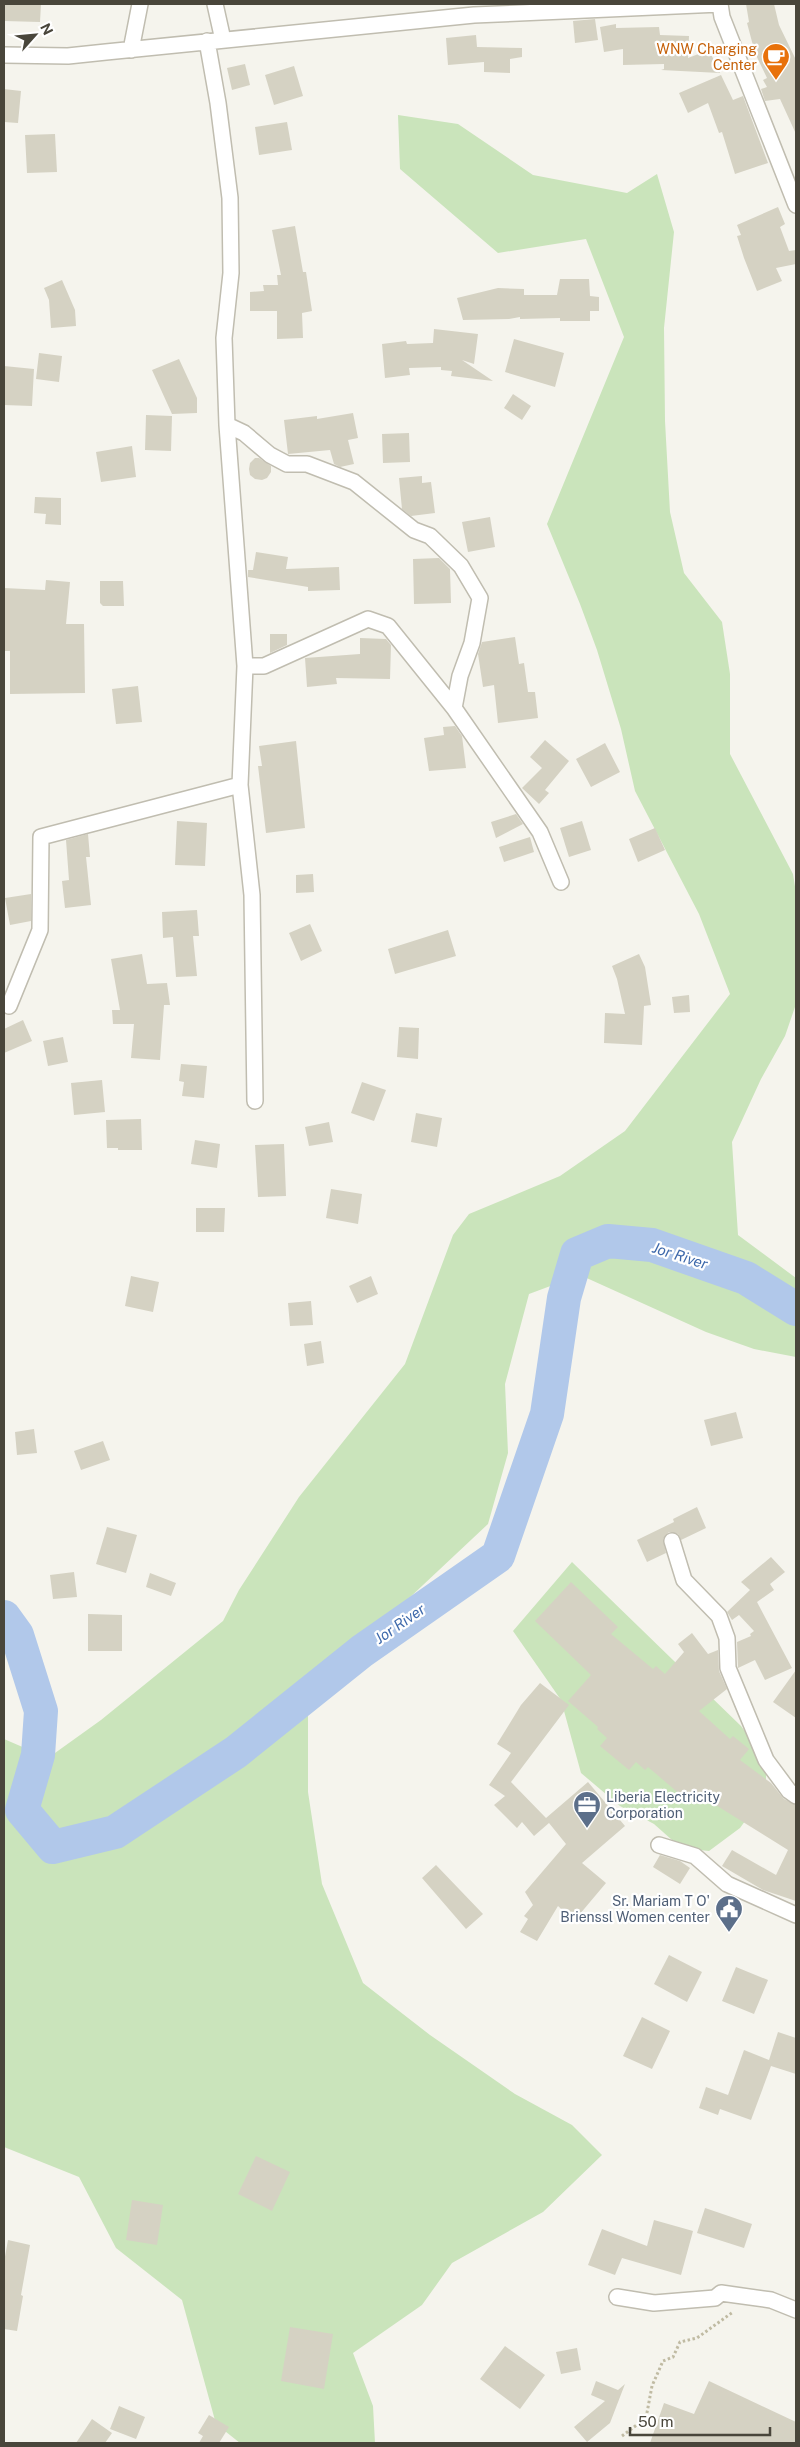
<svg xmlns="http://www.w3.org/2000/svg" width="800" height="2447" viewBox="0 0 800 2447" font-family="'Public Sans',sans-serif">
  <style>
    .green { fill: #cae4bb }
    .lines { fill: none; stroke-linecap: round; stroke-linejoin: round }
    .river { stroke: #b1c8ea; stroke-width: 34 }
    .building { fill: #d5d2c3 }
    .minor-casing { stroke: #c0bdb0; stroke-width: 18 }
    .path { stroke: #c0bba3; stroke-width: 3; stroke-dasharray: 2.5 2.5; stroke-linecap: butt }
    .minor { stroke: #fff; stroke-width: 15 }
    .labels { text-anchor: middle; stroke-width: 4.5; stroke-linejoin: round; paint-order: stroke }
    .food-label { font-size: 14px; fill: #c56008; stroke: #fff; text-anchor: end }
    .service-label { font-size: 14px; fill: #4e5e75; stroke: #fff; text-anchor: start }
    .water-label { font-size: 15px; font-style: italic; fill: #3e69ab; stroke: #fff }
  </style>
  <rect width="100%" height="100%" fill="#f5f4ed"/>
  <path class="green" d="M398,115L458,124L533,175L627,193L657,174L674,232L664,328L665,421L670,512L684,573L722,622L730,674V754L793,874L796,893V1004L785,1036L761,1079L732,1142L738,1235L796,1278V1357L754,1349L706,1332L580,1275L529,1294L505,1384L508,1453L488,1524L308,1693V1792L322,1884L363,1983L430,2035L515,2094L572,2125L602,2155L543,2212L452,2263L422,2305L353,2353L373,2406L375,2443H240L216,2424L182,2300L116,2248L79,2177L4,2147V1739L48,1758L101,1720L223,1621L239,1590L299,1497L405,1364L453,1235L469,1214L560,1176L625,1131L730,994L699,914L635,791L621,729L597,650L580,604L547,524L624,337L586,239L498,253L400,169Z
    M572,1562L741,1726L766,1760V1792L740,1828L709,1851L681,1848L654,1824L620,1806L581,1773L561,1700L513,1631Z"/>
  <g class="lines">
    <path class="river" d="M4,1617L17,1635L41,1711L38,1755L22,1810L53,1847L115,1832L236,1752L362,1651L498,1556L547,1414L564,1298L577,1254L608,1241L652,1245L746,1278L796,1309"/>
  </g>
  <path class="building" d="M4,4H41L40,22L4,21Z
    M746,4H774L779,25L796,60V134L780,99L765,101L761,89L767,87L763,80L767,78L755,53L747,23L749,22Z
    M595,19L598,40L575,43L573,21Z
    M616,24V28L659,27L660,35L689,36L688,58L709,50L720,73L661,70L664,69V64L623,65V49L604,52L600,27Z
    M476,35L477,47L522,48V57L510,59V73L484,72V62L448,65L446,38Z
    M245,64L250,85L232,90L227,68Z
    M294,66L303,96L274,105L265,75Z
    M721,75L733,100L743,96L768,163L735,174L722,132L719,133L708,103L688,113L679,93Z
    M4,89L21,91L18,123L4,122Z
    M287,122L292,150L259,155L255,127Z
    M55,134L57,172L27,173L25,135Z
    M778,207L785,224L780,227L789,251L796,250V264L776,268L782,281L757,291L744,258L737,236L741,235L737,225Z
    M295,226L303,272H306L312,311L302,313L303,338L277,339V311H250V292L264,291L263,285H278L277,275H281L272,230Z
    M560,279H589L590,296L599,297V311H590V321H560V318L520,319V317L509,319L463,320L457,298L498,288L524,289V295H557Z
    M62,280L75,310L76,326L51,328L49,300L44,288Z
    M434,329L478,334L474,364L462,360L493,381L451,376L452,371L441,370V367L409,368L410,375L385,378L382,344L406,341L407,344L433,343Z
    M514,339L564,353L555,387L505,372Z
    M39,353L62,356L59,382L36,379Z
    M179,359L197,398V413L172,414L152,370Z
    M4,366L34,369L32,406L4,405Z
    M513,394L531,406L522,420L504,408Z
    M353,413L358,438L348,440L354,464L340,467L334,464L330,450L288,454L284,420L317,416V419Z
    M146,415L172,416L171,451L145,450Z
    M409,433L410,462L383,463L382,434Z
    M132,446L136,477L101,482L96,452Z
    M255,458H259L271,466V472L267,478L262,480L255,479L250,475L249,469L250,463Z
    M422,476V483L431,482L435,513L411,516L402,509L399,478Z
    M35,497L61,498V525L45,524L46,514L34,513Z
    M490,517L495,547L468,552L462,522Z
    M256,552L288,557L286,569L339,567L340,590L308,591V587L248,577V570H253Z
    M439,558L450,569L451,603L414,604L413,559Z
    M46,580L70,582L66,624H84L85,693L10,694V651H4V588L45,590Z
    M100,581H123L124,606H103L100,603Z
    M270,634H287V645L270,653Z
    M515,637L519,664L524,663L528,692H535L538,718L498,723L494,685L483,687L478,654L482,642Z
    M360,638L386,639L391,645L390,679L336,678L337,684L307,687L305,658L360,654Z
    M138,686L142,722L116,724L112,689Z
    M455,726L462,736L466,768L429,771L424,738L444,735L443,727Z
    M545,740L569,761L545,790L549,793L539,804L522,788L542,768L530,757Z
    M296,741L305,828L266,833L258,766H262L259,746Z
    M605,743L620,772L591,787L576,759Z
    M516,814L523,824L496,838L491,822Z
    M177,821L207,823L205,866L175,865Z
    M582,821L591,850L569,857L560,828Z
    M655,828L665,850L638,862L629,839Z
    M88,834L90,857H86L91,905L65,908L62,881L69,880L66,840Z
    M530,837L534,852L504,862L499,847Z
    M313,874L314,892L296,893V875Z
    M31,894V921L10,925L5,898Z
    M197,910L199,936H193L197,976L176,977L173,937L163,938L162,912Z
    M310,924L322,951L301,961L289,933Z
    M448,930L456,956L395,974L388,949Z
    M142,954L147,984L167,983L170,1005H164L160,1060L131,1058L134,1024H113L112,1010H120L111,959Z
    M639,954L645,967L651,1005L644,1006L642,1045L604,1043L605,1013L625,1014L617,979L612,966Z
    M689,995L690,1012L674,1013L672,997Z
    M23,1020L32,1041L4,1053V1029Z
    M399,1027L419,1028L418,1059L397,1057Z
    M63,1037L68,1062L48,1066L43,1041Z
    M181,1064L207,1066L204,1098L182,1096L184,1082L179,1081Z
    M102,1080L105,1112L74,1115L71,1083Z
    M362,1082L386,1090L374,1121L351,1113Z
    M416,1113L442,1118L437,1147L411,1142Z
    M141,1119L142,1150H118V1148H107L106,1120Z
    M329,1122L333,1142L309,1146L305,1127Z
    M195,1140L220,1144L217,1168L191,1164Z
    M284,1144L286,1196L258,1197L255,1145Z
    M331,1189L362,1194L358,1224L326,1218Z
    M196,1208H225L224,1232H196Z
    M131,1276L159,1282L153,1312L125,1306Z
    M371,1276L378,1294L357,1303L349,1286Z
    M311,1301L313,1325L290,1326L288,1303Z
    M321,1341L324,1363L307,1366L304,1344Z
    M736,1412L743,1438L711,1446L704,1420Z
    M34,1429L37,1453L17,1455L15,1432Z
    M103,1441L110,1460L81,1470L74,1451Z
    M697,1507L706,1528L681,1540L678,1534L669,1532L663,1539L666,1553L647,1562L637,1540L674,1522L673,1519Z
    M107,1527L137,1535L126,1573L96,1564Z
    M771,1557L785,1572L770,1584L774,1590L757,1602L792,1668L765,1680L755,1660L738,1668L737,1642L751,1636L750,1634L754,1631L739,1615L732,1620L727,1612L750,1590L741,1582Z
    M74,1572L77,1597L53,1599L50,1575Z
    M150,1573L176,1583L171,1596L146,1587Z
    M571,1582L618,1627L611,1634L653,1669L656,1666L665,1674L684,1652L678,1644L692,1633L708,1654L718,1650L719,1671L727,1689L699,1711L730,1739L733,1736L749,1749L740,1760L771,1783L784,1799L796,1805V1901L763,1890L722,1866L732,1850L776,1875L788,1850L706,1799L702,1803L692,1795L689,1802L648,1767L645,1770L636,1762L629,1770L600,1746L607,1738L597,1729L598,1727L568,1701L591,1675L535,1621Z
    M88,1614L122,1615V1651H88Z
    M796,1670V1718L773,1702Z
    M540,1683L569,1705L511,1782L546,1818L588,1782L625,1826L582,1863L606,1883L574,1921L558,1906L537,1941L520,1932L528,1919L524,1916L533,1905L525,1892L566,1844L549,1823L534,1836L522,1822L517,1828L494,1805L505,1796L489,1785L511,1753L497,1744L521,1705Z
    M660,1855L680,1861L690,1868L680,1884L653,1867Z
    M436,1865L483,1914L466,1929L422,1878Z
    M669,1955L702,1972L687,2002L654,1984Z
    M736,1967L768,1980L754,2014L722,2001Z
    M642,2017L670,2031L652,2069L623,2056Z
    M778,2032L796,2038V2074L771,2066L751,2120L720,2109L718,2115L699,2108L706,2087L728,2095L744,2050L769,2060Z
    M256,2156L290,2172L272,2211L238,2194Z
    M132,2200L163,2205L157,2245L126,2240Z
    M705,2208L752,2224L744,2248L697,2233Z
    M654,2220L693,2231L681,2275L622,2258L615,2275L588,2265L602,2229L647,2246Z
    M8,2240L30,2245L21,2295L23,2296L17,2331L4,2329V2262Z
    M290,2327L333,2334L324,2389L281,2381Z
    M505,2346L545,2375L520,2409L480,2379Z
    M577,2348L581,2370L561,2374L556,2352Z
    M596,2381L618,2390L625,2384L610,2423L587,2442L574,2427L605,2401L591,2395Z
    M709,2381L796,2422V2443H650L664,2403L694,2414Z
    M119,2406L145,2417L136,2439L110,2429Z
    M209,2415L229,2427L219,2443H199L203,2436L198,2433Z
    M92,2419L112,2433L105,2443H76Z"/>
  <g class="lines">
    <defs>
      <path id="minor" d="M215,4L223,40
        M207,41L218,103L230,198L231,273L224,338L227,425L245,666L240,785L252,895L255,1101
        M131,50L140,4
        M4,55L68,56L106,52L474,15L720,4L722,17L796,205
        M227,425L244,433L270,455L287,464H307L354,482L414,530L430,536L461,566L480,598L472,643L460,676L454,708
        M245,666H264L368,619L388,626L454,708L540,832L561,882
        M9,1006L40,930L41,837L240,785
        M672,1541L684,1580L719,1616L727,1638L728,1668L766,1760L789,1791L796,1796
        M659,1845L695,1856L727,1884L796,1915
        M617,2297L654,2303L715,2298L721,2293L771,2300L796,2310"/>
    </defs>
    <use href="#minor" class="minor-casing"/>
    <path class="path" d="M622,2436L646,2418L652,2386L663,2361L673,2357L680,2342L697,2338L733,2312"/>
    <use href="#minor" class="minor"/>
  </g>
  <defs>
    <symbol id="cafe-pin" viewBox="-11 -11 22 30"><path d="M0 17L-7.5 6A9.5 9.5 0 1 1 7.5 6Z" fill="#e8710a" stroke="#fff"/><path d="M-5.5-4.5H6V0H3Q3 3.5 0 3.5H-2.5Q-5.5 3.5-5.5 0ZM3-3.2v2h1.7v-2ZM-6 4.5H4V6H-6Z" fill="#fff"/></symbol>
    <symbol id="office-pin" viewBox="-11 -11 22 30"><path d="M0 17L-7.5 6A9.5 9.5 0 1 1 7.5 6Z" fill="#5c6f8a" stroke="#fff"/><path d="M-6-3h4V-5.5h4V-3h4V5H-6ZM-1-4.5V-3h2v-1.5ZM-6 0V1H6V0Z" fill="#fff"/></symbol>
    <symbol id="civic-pin" viewBox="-11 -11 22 30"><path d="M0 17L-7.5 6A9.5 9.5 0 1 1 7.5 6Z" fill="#5c6f8a" stroke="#fff"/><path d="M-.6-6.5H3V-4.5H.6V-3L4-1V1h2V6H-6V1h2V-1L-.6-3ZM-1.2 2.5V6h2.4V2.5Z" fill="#fff"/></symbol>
  </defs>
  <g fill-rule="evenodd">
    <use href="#cafe-pin" x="760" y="41" width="32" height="43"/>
    <use href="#office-pin" x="571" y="1789" width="32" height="43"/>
    <use href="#civic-pin" x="713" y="1893" width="32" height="43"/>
  </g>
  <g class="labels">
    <g class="food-label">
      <text x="757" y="54">WNW Charging<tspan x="757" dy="16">Center</tspan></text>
    </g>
    <g class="service-label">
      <text x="606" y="1802">Liberia Electricity<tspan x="606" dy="16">Corporation</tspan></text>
      <text x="710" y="1906" text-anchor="end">Sr. Mariam T O'<tspan x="710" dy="16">Brienssl Women center</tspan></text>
    </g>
    <g class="water-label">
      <text transform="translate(680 1256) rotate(18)" y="5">Jor River</text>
      <text transform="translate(400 1624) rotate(-35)" y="5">Jor River</text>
    </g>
  </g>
  <rect width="800" height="2447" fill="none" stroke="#49463b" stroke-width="10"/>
  <g transform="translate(35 35) rotate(63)" stroke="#ffffff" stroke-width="4" paint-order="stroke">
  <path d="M0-4L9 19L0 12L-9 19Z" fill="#49463b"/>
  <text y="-8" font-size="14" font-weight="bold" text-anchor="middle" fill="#49463b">N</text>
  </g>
  <path d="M630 2427v8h140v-8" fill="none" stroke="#49463b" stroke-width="2.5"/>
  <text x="638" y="2427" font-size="15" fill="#49463b" stroke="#ffffff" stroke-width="4" paint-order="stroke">50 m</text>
</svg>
